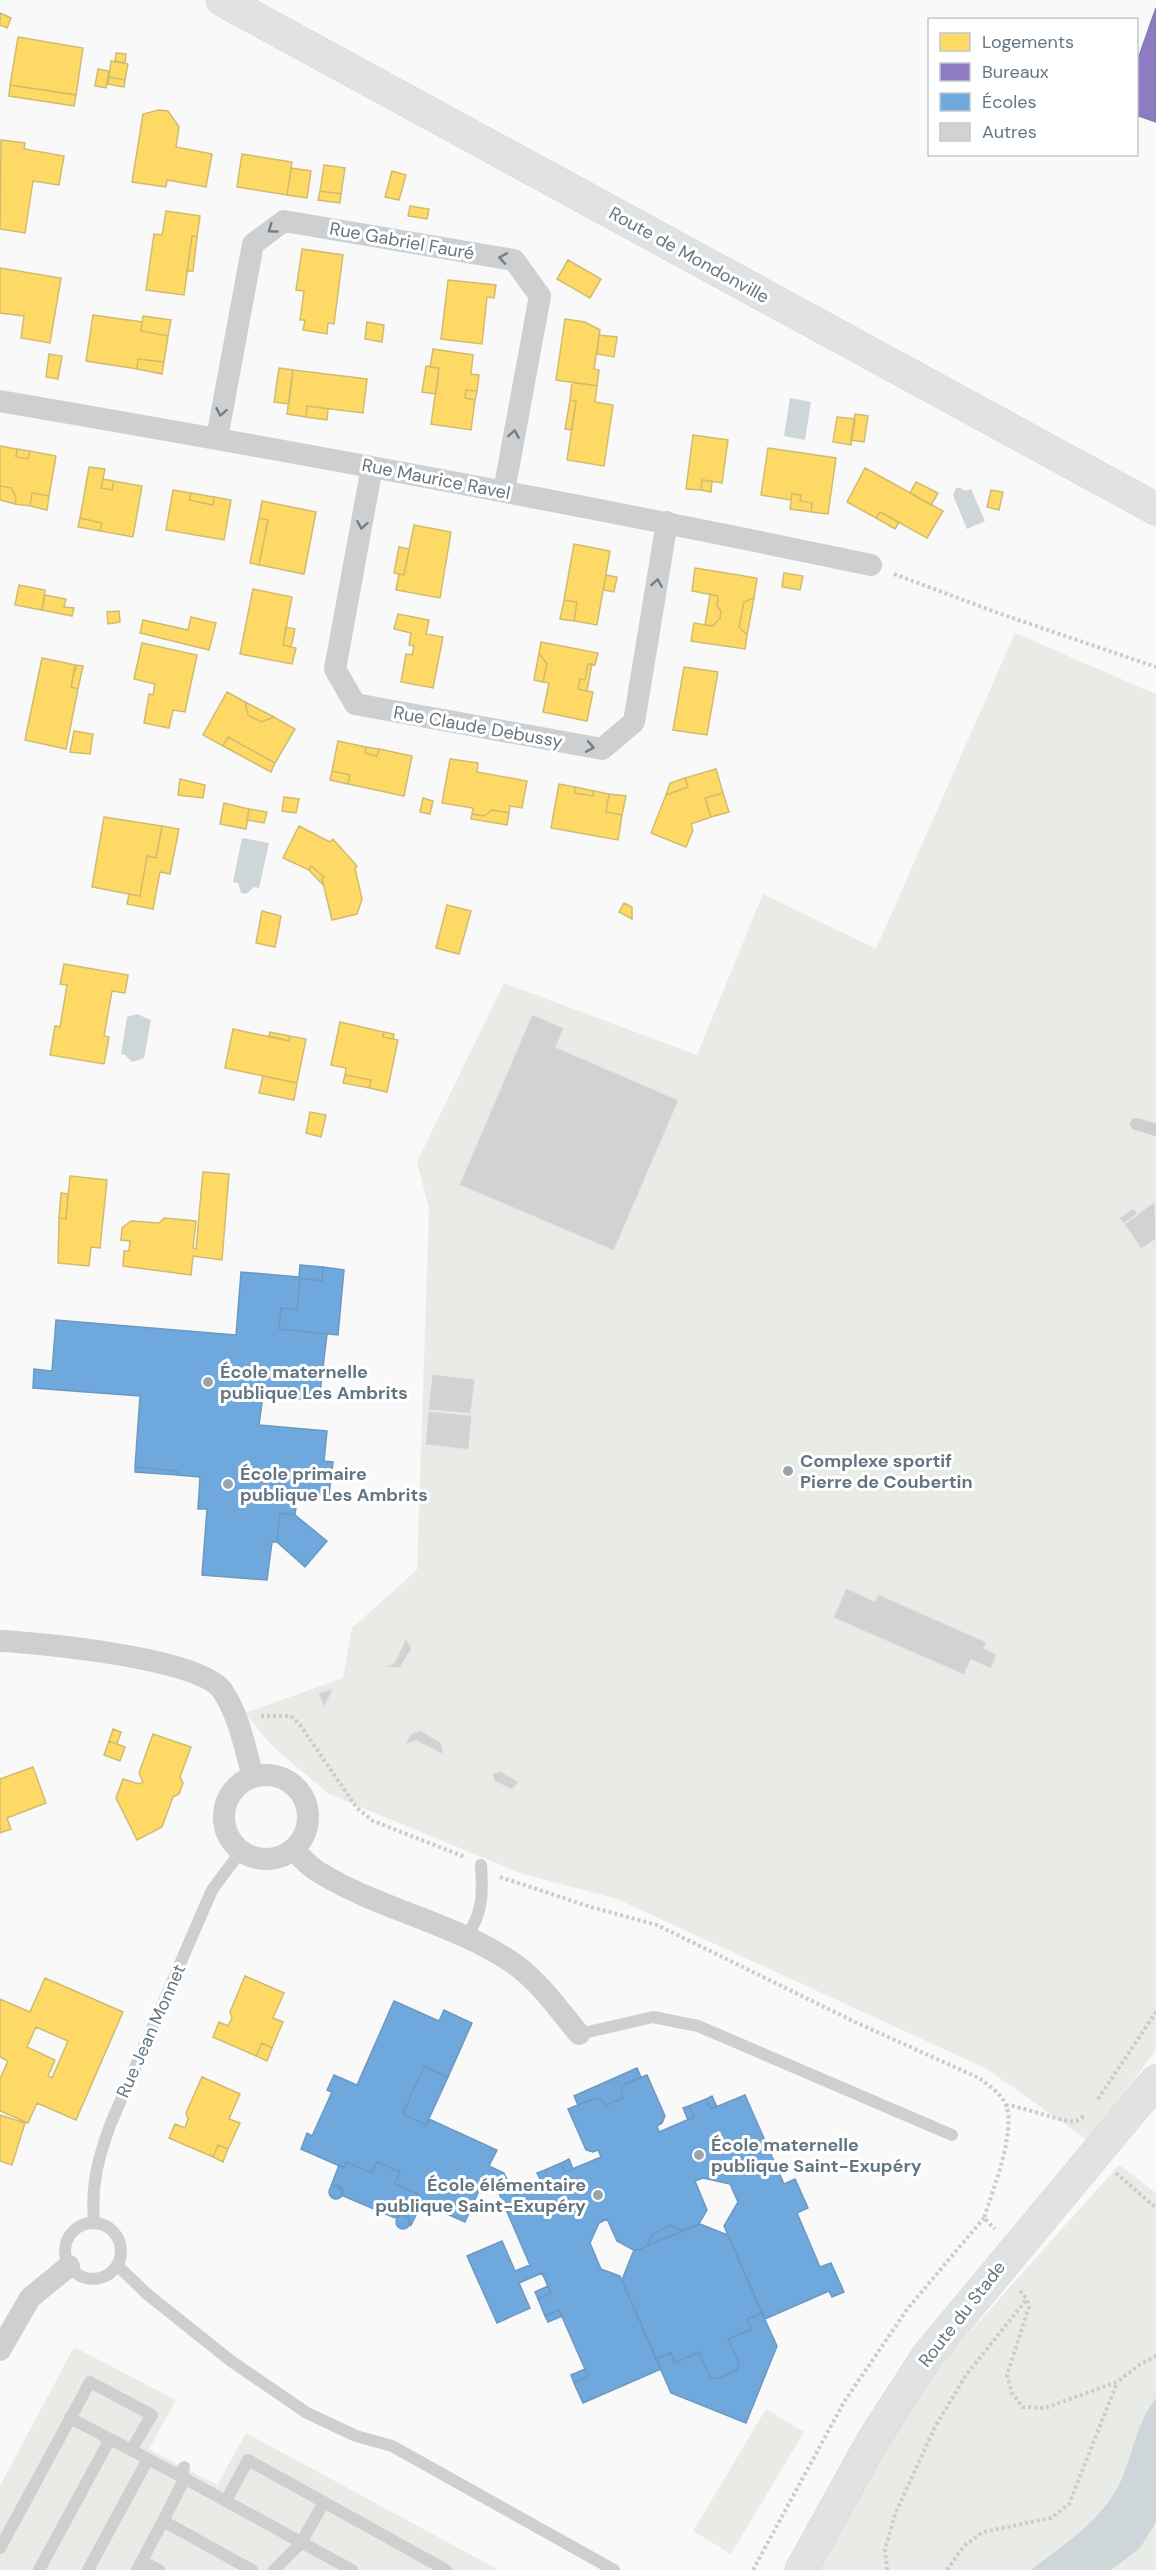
<svg xmlns="http://www.w3.org/2000/svg" width="1156" height="2570" viewBox="0 0 1156 2570" font-family="'DM Sans',sans-serif">
  <style>
    .green { fill: #e8ebe6 }
    .water { fill: #ced6d9 }
    .homes { fill: #ffd966; stroke: #d1bb6f; stroke-width: 1.5; fill-rule: evenodd }
    .offices { fill: #8e7cc3; stroke: #827ab0; stroke-width: 1.5 }
    .schools { fill: #6fa8dc; stroke: #6c99c1; stroke-width: 1.5 }
    .building { fill: #d0d2d3; stroke: #e8e8e8; stroke-width: 1.5 }
    .lines { fill: none; stroke-linecap: round; stroke-linejoin: round }
    .secondary-casing { stroke: #d5d6d7; stroke-width: 33 }
    .path { stroke: #cbcccd; stroke-width: 4; stroke-dasharray: 3 3; stroke-linecap: butt }
    .service { stroke: #cecfd0; stroke-width: 12 }
    .minor { stroke: #cecfd0; stroke-width: 22 }
    .secondary { stroke: #e1e2e2; stroke-width: 32 }
    .oneway { stroke: #707f8b }
    .poi-dot { fill: #99a4ac; stroke: #fff; stroke-width: 2 }
    .labels { text-anchor: middle; stroke-width: 6; stroke-linejoin: round; paint-order: stroke }
    .street-label { font-size: 18px; fill: #657683; stroke: #fff }
    .poi-label { font-size: 18px; font-weight: bold; fill: #657683; stroke: #fff; text-anchor: start }
  </style>
  <rect width="100%" height="100%" fill="#f9f9f9"/>
  <path class="green" d="M1015,633L1156,694V2049L1090,2142L987,2069L617,1899L520,1873L329,1794L271,1745L245,1713L343,1678L352,1628L417,1570L429,1209L417,1162L504,983L697,1055L763,894L876,949Z
    M1119,2165L1156,2193V2570H817L895,2430L950,2354Z
    M74,2347L176,2400L149,2449L217,2485L246,2433L499,2570H0V2486Z
    M766,2409L804,2432L731,2554L693,2531Z"/>
  <path class="water" d="M790,398L811,402L805,440L784,436Z
    M956,488H961L965,491L971,489L985,521L967,529L953,495Z
    M242,838L269,843L259,888L254,887L246,894L241,893L238,883L233,882Z
    M137,1014L151,1020L144,1058L132,1062L125,1055L121,1054L127,1017Z
    M1156,2398V2522L1140,2548L1111,2570H1031C1064,2544 1101,2522 1120,2483C1133,2455 1136,2423 1156,2398Z"/>
  <path class="homes" d="M0,13L11,18L7,28L0,25Z
    M18,37L83,48L76,95L10,85Z
    M116,53L126,54L125,63L115,61Z
    M111,61L128,64L125,80L109,77Z
    M98,69L109,71L106,88L95,86Z
    M109,77L125,80L124,87L108,84Z
    M10,85L76,95L74,106L9,96Z
    M159,110L168,111L179,127L176,147L212,154L206,187L167,180L166,187L132,182L143,114Z
    M1,140L25,143L24,149L64,156L59,185L33,181L25,233L0,229Z
    M242,154L292,162L287,195L237,187Z
    M324,165L345,168L341,194L320,191Z
    M291,168L311,171L307,198L287,195Z
    M392,171L406,175L399,200L385,197Z
    M320,191L341,194L340,203L318,200Z
    M410,206L429,209L427,219L408,216Z
    M166,211L200,216L197,237L192,236L184,295L146,290L154,234L162,235Z
    M192,236L197,237L193,271H187Z
    M302,249L343,255L334,324L328,323L327,334L303,330L305,320H300L304,291L296,290Z
    M568,260L601,279L590,298L557,279Z
    M0,268L61,278L50,343L21,338L24,316L0,313Z
    M448,280L496,285L494,298L487,297L482,344L441,339Z
    M93,315L142,322L141,331L168,336L164,362L138,359L137,369L86,361Z
    M143,316L171,320L168,336L141,331Z
    M565,319L585,322L600,330L594,369L599,370L597,386L556,380Z
    M367,322L384,325L382,342L365,339Z
    M599,335L617,337L614,357L597,354Z
    M433,349L473,355L471,374L479,375L477,391L466,390L465,398L475,400L471,430L431,424L439,368L430,367Z
    M49,354L62,356L58,379L46,377Z
    M138,359L164,362L162,374L137,369Z
    M426,366L439,368L436,394L422,392Z
    M279,368L293,370L289,404L274,402Z
    M293,370L367,379L363,413L307,406L306,417L287,414Z
    M572,382L597,386L595,402L613,405L604,466L567,460L576,401L570,400Z
    M466,390L477,391L475,400L465,398Z
    M570,400L576,401L572,430L565,429Z
    M307,406L328,409L327,420L306,417Z
    M855,414L868,416L864,442L851,440Z
    M837,417L855,419L851,445L833,442Z
    M693,435L728,440L722,483L702,480L701,490L686,489Z
    M0,446L17,449L16,457L28,459L30,451L56,456L49,496L32,493L30,506L15,504L16,497L11,488L0,486Z
    M768,448L836,458L828,514L811,512L812,503L800,501L801,495L792,494L791,500L761,495Z
    M17,449L30,451L28,459L16,457Z
    M89,467L105,469L101,488L112,490L114,481L142,486L133,537L100,531L102,523L80,518Z
    M865,468L943,511L927,538L880,512L876,518L847,502Z
    M103,479L114,481L112,490L101,488Z
    M702,480L712,481L711,492L701,490Z
    M916,482L938,493L931,505L910,493Z
    M0,486L11,488L16,497L15,504L0,500Z
    M173,490L191,493L189,500L213,505L214,497L231,500L224,540L166,530Z
    M991,490L1003,492L999,510L987,507Z
    M32,493L49,496L47,510L30,506Z
    M191,493L214,497L213,505L189,500Z
    M792,494L801,495L800,501L812,503L811,512L790,509Z
    M262,501L316,512L304,574L259,565L268,520L259,518Z
    M880,512L899,522L895,529L876,518Z
    M80,518L102,523L100,531L78,527Z
    M259,518L268,520L259,565L250,563Z
    M414,525L451,532L440,598L396,590L399,574L404,575Z
    M574,544L610,551L597,625L574,621L577,602L564,600Z
    M399,547L409,549L404,575L394,573Z
    M695,568L757,578L754,598L744,602L739,627L747,635L745,649L691,641L694,623L713,626L720,618L721,611L717,606L718,596L692,591Z
    M784,573L803,576L800,590L782,587Z
    M606,575L617,577L614,592L603,590Z
    M19,585L45,590L42,610L15,605Z
    M253,589L292,597L283,645L296,648L292,664L240,654Z
    M710,594L718,596L717,606L721,611L720,618L713,626L705,625Z
    M45,595L66,599L64,607L74,608L72,616L42,610Z
    M754,598L747,635L739,627L744,602Z
    M564,600L577,602L574,621L560,619Z
    M119,611L120,622L108,624L107,612Z
    M398,614L429,620L426,634L443,637L433,688L401,682L406,654L412,655L414,646L409,645L411,633L394,629Z
    M191,617L216,623L209,650L140,633L143,620L188,630Z
    M286,627L295,629L291,647L283,645Z
    M541,642L598,653L595,665L588,664L585,680L580,679L578,689L593,692L587,721L543,712L549,683L543,682L547,664L539,653Z
    M142,643L197,655L185,712L173,710L169,728L144,723L149,694L153,695L155,684L134,679Z
    M539,653L547,664L543,682L534,680Z
    M42,658L76,665L71,687L78,689L66,749L25,740Z
    M588,664H592L587,691L578,689L580,679L585,680Z
    M75,665L83,666L78,689L71,687Z
    M684,667L718,672L707,735L673,730Z
    M227,692L245,702L248,715L261,722L274,717L295,729L275,763L228,737L223,746L203,735Z
    M245,702L274,717L261,722L248,715Z
    M74,731L93,734L90,754L70,752Z
    M228,737L275,763L271,772L223,746Z
    M338,741L366,747L365,753L377,756L379,749L412,756L404,796L348,784L350,775L332,771Z
    M366,747L379,749L377,756L365,753Z
    M450,759L478,763L477,772L527,781L522,808L510,806L509,813L492,810L484,816L472,814L473,808L442,803Z
    M716,769L723,793L705,798L711,817L691,824L693,830L686,847L651,833L666,795L688,787L685,778Z
    M332,771L350,775L348,784L330,780Z
    M685,778L688,787L666,795L670,783Z
    M180,779L205,785L203,798L178,795Z
    M559,784L575,787V793L593,796L594,791L609,794L606,812L622,815L618,840L551,828Z
    M575,787L594,791L593,796L575,793Z
    M723,793L729,812L711,817L705,798Z
    M609,794L626,796L622,815L606,812Z
    M284,797L299,799L296,813L282,811Z
    M423,798L433,801L430,814L420,812Z
    M224,803L249,809L246,829L220,824Z
    M249,809L267,812L264,823L247,820Z
    M492,810L509,813L507,825L471,819L472,814L484,816Z
    M104,817L162,826L156,858L147,856L140,896L92,887Z
    M162,826L179,829L170,874L160,872L153,909L127,904L129,894L140,896L147,856L156,858Z
    M299,826L330,842L333,839L357,866L355,868L362,899L357,914L332,920L322,879L324,877L311,866L309,870L283,858Z
    M311,866L324,877L322,879L324,886L309,870Z
    M624,903L632,907V919L619,912Z
    M447,905L471,911L459,954L436,948Z
    M262,911L281,916L275,947L256,943Z
    M64,964L128,975L125,993L112,991L104,1036L109,1037L104,1064L50,1055L55,1026L60,1027L67,985L60,984Z
    M340,1022L384,1032L383,1037L398,1040L387,1092L369,1088L371,1080L345,1075L346,1068L331,1065Z
    M233,1029L289,1041L290,1036L306,1039L297,1083L225,1068Z
    M270,1032L290,1036L289,1041L269,1036Z
    M384,1032L394,1034L393,1039L383,1037Z
    M345,1075L371,1080L369,1088L343,1083Z
    M263,1076L297,1083L294,1100L259,1093Z
    M310,1112L326,1115L321,1137L306,1133Z
    M203,1172L229,1174L222,1260L193,1256L191,1275L123,1266L124,1251H129L130,1241L121,1240L122,1228L131,1221L159,1223L164,1218L196,1221L193,1248L196,1249Z
    M70,1176L107,1180L100,1248L91,1247L89,1266L58,1263L59,1218L66,1219Z
    M61,1193L68,1194L66,1219L59,1218Z
    M113,1729L121,1732L117,1744L109,1741Z
    M153,1734L191,1747L180,1777L183,1783L179,1794L173,1797L162,1827L137,1840L116,1798L123,1779L139,1784L143,1782L139,1773Z
    M109,1741L125,1747L120,1761L104,1755Z
    M33,1767L46,1803L7,1818L11,1829L0,1833V1779Z
    M245,1976L284,1993L273,2018L283,2022L272,2048L262,2043L256,2056L213,2037L219,2022L228,2026L232,2018L230,2012Z
    M45,1978L123,2012L76,2120L37,2103L28,2123L0,2111V2079L8,2061L0,2057V1999L30,2012ZM36,2027L68,2041L52,2078L48,2076L55,2060L27,2047Z
    M262,2043L272,2048L267,2061L256,2056Z
    M202,2077L240,2094L229,2119L240,2123L228,2149L218,2145L213,2157L169,2138L175,2124L185,2128L188,2119L186,2113Z
    M0,2115L25,2123L12,2165L0,2161Z
    M218,2145L228,2149L223,2162L213,2157Z"/>
  <path class="offices" d="M1156,8V122L1136,115V65Z"/>
  <path class="schools" d="M300,1265L323,1267L322,1281L300,1278L297,1310L281,1308L279,1329L327,1334L319,1401L263,1395L259,1425L327,1431L324,1461L333,1462L329,1495L298,1492L295,1515L280,1513L277,1542H272L267,1580L202,1575L207,1509H198L200,1477L177,1475V1471L135,1467L140,1396L33,1388L34,1369L52,1371L56,1320L236,1335L241,1272L299,1277Z
    M323,1267L344,1270L338,1335L279,1329L281,1308L297,1310L300,1278L322,1281Z
    M135,1467L177,1471V1475L135,1472Z
    M280,1513L295,1515L327,1541L305,1567L277,1542Z
    M394,2001L439,2021L444,2010L472,2023L448,2077L424,2066L403,2114L426,2125L429,2119L497,2150L489,2166L504,2173L514,2195L549,2180L545,2170L561,2163L565,2172L601,2157L598,2150L593,2152L586,2150L568,2109L595,2098L603,2101L605,2106L623,2098L621,2093L625,2084L647,2075L665,2116L662,2123L657,2126L659,2132L694,2117L689,2106L706,2099L711,2109L745,2095L784,2184L795,2179L808,2208L797,2213L820,2267L831,2263L844,2292L832,2297L829,2291L765,2319L724,2226L738,2202L730,2184L703,2178L695,2181L707,2210L699,2224L683,2231L671,2225L652,2234L647,2246L635,2251L617,2241L607,2219L599,2223L590,2243L601,2269L620,2276L661,2369L583,2403L574,2383L588,2376L559,2310L545,2316L538,2299L551,2293L542,2273L519,2283L530,2308L497,2323L467,2256L502,2241L515,2271L530,2265L498,2191L482,2184L465,2222L416,2200L418,2194L395,2184L400,2172L377,2162L372,2173L346,2162L344,2168L301,2149L307,2133L312,2136L332,2092L327,2090L334,2075L357,2085Z
    M424,2066L448,2077L426,2125L403,2114Z
    M637,2068L641,2077L625,2084L621,2093L623,2098L605,2106L603,2101L595,2098L578,2105L574,2096Z
    M712,2096L717,2107L711,2109L706,2099Z
    M689,2106L694,2117L688,2120L683,2108Z
    M569,2159L573,2169L565,2172L561,2163Z
    M346,2162L372,2173L377,2162L400,2172L395,2184L418,2194L416,2200L422,2203L411,2225L407,2217L399,2215L395,2218L343,2196L340,2188L331,2186L339,2165L344,2168Z
    M545,2170L549,2180L542,2183L537,2173Z
    M329 2192a7 7 0 1 1 14 0a7 7 0 1 1-14 0Z
    M396 2222a7 7 0 1 1 14 0a7 7 0 1 1-14 0Z
    M700,2224L728,2235L762,2313L747,2319L752,2329L728,2339L739,2363L736,2371L717,2379L709,2376L699,2352L675,2363L671,2353L656,2359L622,2280L633,2252Z
    M671,2225L683,2231L647,2246L652,2234Z
    M548,2286L551,2293L538,2299L535,2292Z
    M559,2310L562,2316L548,2322L545,2316Z
    M762,2313L777,2346L746,2423L671,2393L656,2359L671,2353L675,2363L699,2352L709,2376L717,2379L736,2371L739,2363L728,2339L752,2329L747,2319Z
    M585,2369L588,2376L574,2383L571,2375Z"/>
  <path class="building" d="M532,1014L564,1028L556,1047L679,1100L614,1251L459,1185Z
    M1155,1201L1156,1239L1141,1249L1124,1224Z
    M1133,1208L1138,1214L1124,1224L1119,1218Z
    M432,1374L475,1379L471,1414L428,1410Z
    M428,1411L472,1415L469,1450L425,1445Z
    M846,1588L875,1601L878,1594L987,1642L984,1648L997,1654L991,1669L971,1660L964,1675L833,1618Z
    M406,1638L412,1649L400,1668L384,1667L394,1663Z
    M334,1688L324,1708L318,1693Z
    M420,1730L441,1742L444,1755L416,1741L405,1745L410,1734Z
    M501,1771L519,1782L512,1790L494,1781L492,1773Z"/>
  <g class="lines">
    <defs>
      <path id="secondary" d="M222,0L1156,509
        M801,2570L873,2440L928,2355L1156,2081"/>
    </defs>
    <use href="#secondary" class="secondary-casing"/>
    <path class="path" d="M894,574L998,613L1156,667
      M261,1716H291L300,1725L357,1808L373,1821L465,1857
      M500,1877L591,1907L657,1925L855,2022L979,2078C988,2085 1001,2093 1006,2105C1016,2133 993,2189 984,2218L995,2229
      M1098,2099L1156,2012
      M1006,2105C1021,2106 1067,2124 1076,2121C1077,2121 1084,2116 1084,2116
      M1116,2173L1156,2208
      M1020,2291L1027,2299L1029,2307L1007,2375L1012,2393L1023,2407L1045,2408L1117,2382L1139,2365L1156,2356
      M753,2570L844,2402L908,2308L984,2218
      M887,2570L885,2550L895,2514L935,2427L966,2375L1027,2299
      M947,2570L964,2546L983,2532L1051,2518L1069,2504L1117,2383"/>
    <path class="service" d="M1136,1124L1156,1130
      M467,1936C483,1913 483,1892 481,1865
      M579,2034L653,2017L698,2026L952,2135
      M94,2222C91,2184 98,2158 111,2123L212,1890L241,1851
      M65 2251a28 28 0 1 1 56 0a28 28 0 1 1-56 0Z
      M118,2266L147,2294L231,2361L307,2413L356,2436L392,2446L614,2570
      M70,2418L131,2450
      M184,2467L180,2476L352,2570
      M185,2478L163,2521L252,2570
      M226,2501L248,2460L446,2570
      M0,2548L90,2382L152,2415L131,2450L180,2476
      M142,2561L159,2570
      M39,2570L110,2439
      M88,2570L148,2459
      M137,2570L163,2521
      M274,2570L301,2543L324,2502"/>
    <path class="minor" d="M0,401C291,451 582,504 871,565
      M217,438L253,244L284,221L514,260L540,296L504,491
      M372,467L335,669L355,704L602,749L634,722L667,522
      M0,1641C41,1643 199,1658 222,1690C239,1715 245,1748 253,1777
      M224 1817a42 42 0 1 1 84 0a42 42 0 1 1-84 0Z
      M293,1850C301,1857 309,1866 317,1871C379,1910 453,1922 513,1963C539,1981 559,2010 579,2034
      M0,2350L30,2298L69,2266"/>
    <use href="#secondary" class="secondary"/>
  </g>
  <defs><path id="oneway-chevron" d="M-2-3.5L2.5 0L-2 3.5" fill="none" stroke-width="1.6" stroke-linecap="round" stroke-linejoin="round" transform="scale(1.5)"/></defs>
  <g class="oneway">
    <use href="#oneway-chevron" transform="translate(272 229) rotate(144)"/>
    <use href="#oneway-chevron" transform="translate(503 258) rotate(-170)"/>
    <use href="#oneway-chevron" transform="translate(221 412) rotate(101)"/>
    <use href="#oneway-chevron" transform="translate(514 434) rotate(-80)"/>
    <use href="#oneway-chevron" transform="translate(362 525) rotate(100)"/>
    <use href="#oneway-chevron" transform="translate(657 583) rotate(-81)"/>
    <use href="#oneway-chevron" transform="translate(590 747) rotate(10)"/>
  </g>
  <g class="poi-dot">
    <circle cx="208" cy="1382" r="6"/>
    <circle cx="788" cy="1471" r="6"/>
    <circle cx="228" cy="1484" r="6"/>
    <circle cx="699" cy="2155" r="6"/>
    <circle cx="598" cy="2195" r="6"/>
  </g>
  <g class="labels">
    <g class="street-label">
      <text transform="translate(402 241) rotate(10)" y="6">Rue Gabriel Fauré</text>
      <text transform="translate(689 255) rotate(29)" y="6">Route de Mondonville</text>
      <text transform="translate(436 479) rotate(11)" y="6">Rue Maurice Ravel</text>
      <text transform="translate(478 727) rotate(10)" y="6">Rue Claude Debussy</text>
      <text transform="translate(151 2031) rotate(-66)" y="6">Rue Jean Monnet</text>
      <text transform="translate(962 2314) rotate(-52)" y="6">Route du Stade</text>
    </g>
    <g class="poi-label">
      <text x="220" y="1378">École maternelle<tspan x="220" dy="21">publique Les Ambrits</tspan></text>
      <text x="800" y="1467">Complexe sportif<tspan x="800" dy="21">Pierre de Coubertin</tspan></text>
      <text x="240" y="1480">École primaire<tspan x="240" dy="21">publique Les Ambrits</tspan></text>
      <text x="711" y="2151">École maternelle<tspan x="711" dy="21">publique Saint-Exupéry</tspan></text>
      <text x="586" y="2191" text-anchor="end">École élémentaire<tspan x="586" dy="21">publique Saint-Exupéry</tspan></text>
    </g>
  </g>
  <rect x="928" y="18" width="210" height="138" fill="#ffffff" stroke="#c1c8cd" stroke-width="1.5"/>
  <rect x="940" y="33" width="30" height="18" fill="#ffd966" stroke="#c1c8cd" stroke-width="1.5"/>
  <text x="982" y="48" font-size="18" fill="#657683">Logements</text>
  <rect x="940" y="63" width="30" height="18" fill="#8e7cc3" stroke="#c1c8cd" stroke-width="1.5"/>
  <text x="982" y="78" font-size="18" fill="#657683">Bureaux</text>
  <rect x="940" y="93" width="30" height="18" fill="#6fa8dc" stroke="#c1c8cd" stroke-width="1.5"/>
  <text x="982" y="108" font-size="18" fill="#657683">Écoles</text>
  <rect x="940" y="123" width="30" height="18" fill="#d0d2d3" stroke="#c1c8cd" stroke-width="1.5"/>
  <text x="982" y="138" font-size="18" fill="#657683">Autres</text>
</svg>
